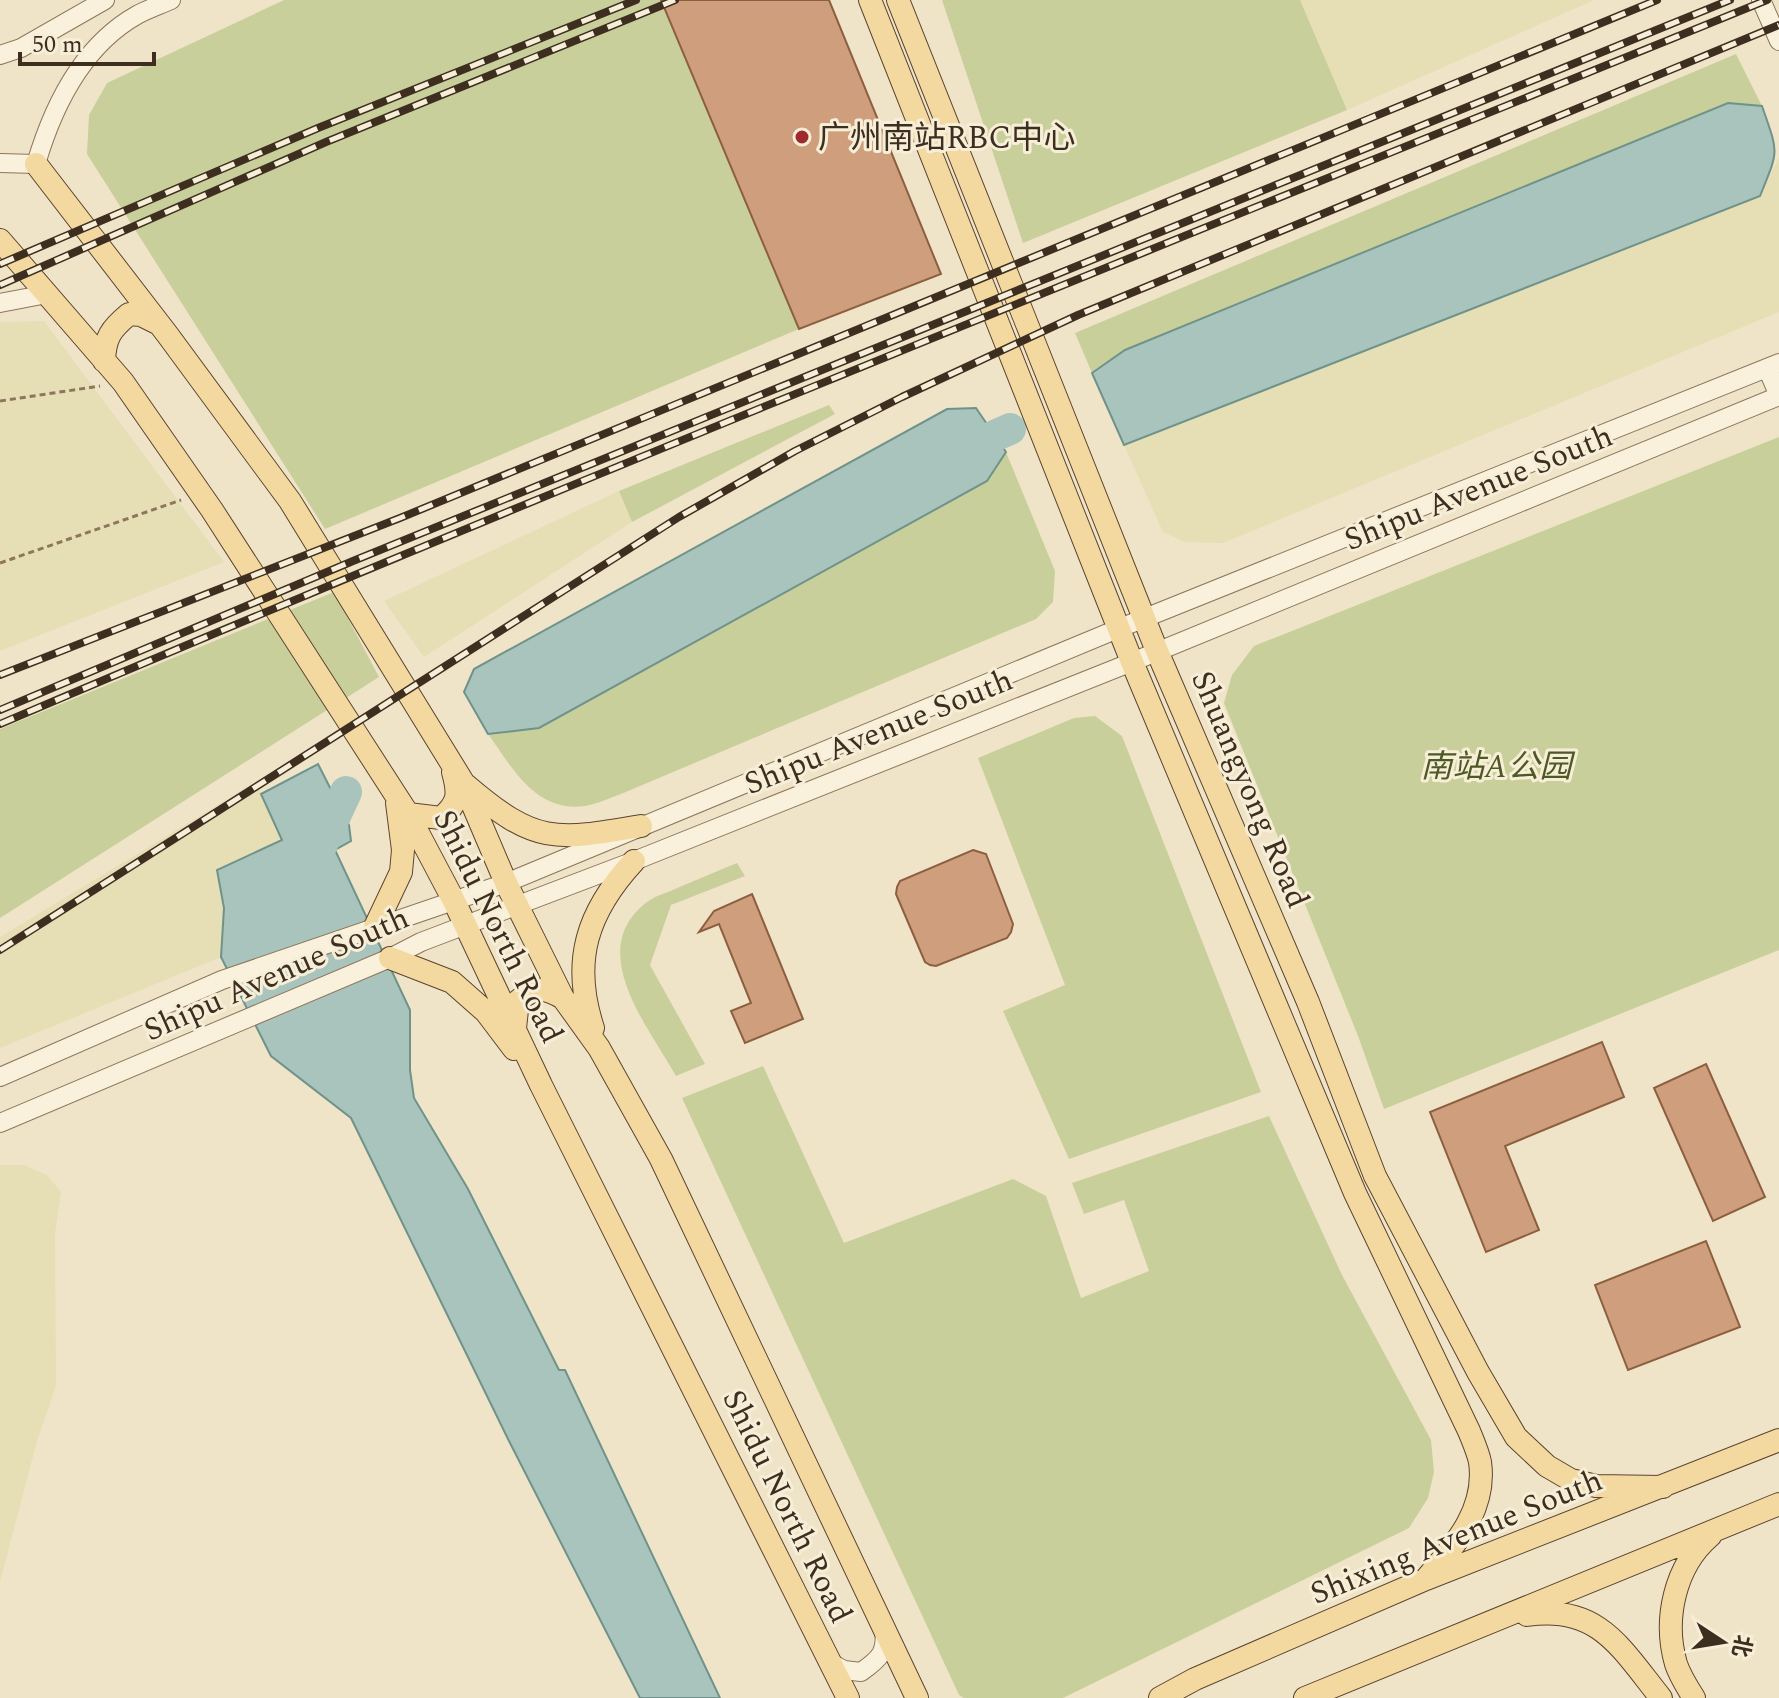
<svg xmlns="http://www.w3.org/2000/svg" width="1779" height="1698" viewBox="0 0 1779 1698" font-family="Spectral,'Noto Sans SC',serif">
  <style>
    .farmland { fill: #e6deb5 }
    .green { fill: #c9cf9b }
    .water { fill: #a9c4bc; stroke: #6f938a; stroke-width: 2 }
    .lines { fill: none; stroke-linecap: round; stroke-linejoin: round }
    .river { stroke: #a9c4bc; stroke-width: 32 }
    .building { fill: #cf9f7d; stroke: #8d5f41; stroke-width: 2 }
    .minor-casing { stroke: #8d765c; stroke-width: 20 }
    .major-casing { stroke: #5b4430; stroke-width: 24 }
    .path { stroke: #8d765c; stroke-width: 3; stroke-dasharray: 6 4; stroke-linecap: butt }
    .minor { stroke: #faf1dc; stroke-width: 18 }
    .major { stroke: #f3d9a0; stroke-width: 22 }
    .rail-casing { stroke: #3d2e20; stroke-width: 8 }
    .rail { stroke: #f7eed8; stroke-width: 5; stroke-dasharray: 15; stroke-linecap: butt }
    .poi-dot { fill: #9e2a2b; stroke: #f7eed8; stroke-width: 3 }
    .labels { text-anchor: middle; stroke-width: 6; stroke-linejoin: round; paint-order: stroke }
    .poi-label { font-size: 32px; fill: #3d2e20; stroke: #f7eed8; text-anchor: start }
    .street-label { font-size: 32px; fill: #3d2e20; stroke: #f7eed8 }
    .park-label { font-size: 32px; font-style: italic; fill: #4d5a26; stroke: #f7eed8 }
  </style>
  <rect width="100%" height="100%" fill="#f0e4c8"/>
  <path class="farmland" d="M1300,0H1594L1347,110Z
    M1779,157V312L1223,543L1184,542L1163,532L1124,445L1759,197Z
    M44,321L224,562L0,651V322Z
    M619,491L632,522L424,657L384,601Z
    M256,782L282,840L217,870L224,908L221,957L0,1048V937Z
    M0,1165H24L47,1175L61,1192L55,1234L56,1386L37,1441L0,1582Z"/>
  <path class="green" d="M284,0H661L799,329L325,529L87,154L89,115L107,83Z
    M942,0H1300L1347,110L1023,243Z
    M1736,54L1762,106L1727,103L1125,350L1092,373L1075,333Z
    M829,405L835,414L632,522L619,491Z
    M1779,437V950L1384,1109L1358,1036L1224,703L1232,675L1254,646Z
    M1006,452L1055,571L1053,602L1036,619L621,794C610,798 597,804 585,806C535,813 512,767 488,734L539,728L986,481Z
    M334,592L379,677L0,918V729Z
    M1095,716L1122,736L1261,1092L1069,1159L1003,1011L1065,985L978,758L1074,718Z
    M737,863L745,876L671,905L650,965L705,1064L676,1076C648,1026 584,950 647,902C655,896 666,893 675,889C696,880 717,871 737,863Z
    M763,1066L844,1243L1013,1179L1046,1196L1081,1298L1149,1271L1124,1200L1084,1214L1072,1183L1269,1116L1342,1275L1431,1440L1434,1472L1428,1498L1409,1528L1063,1698H964L959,1695L682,1098Z"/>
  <path class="water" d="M1728,103L1762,106C1779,155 1779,149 1760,196L1124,445L1092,373L1125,350Z
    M976,408L1006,452L987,481L539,728L488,734L464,692L474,669L947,409Z
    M318,764L349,825L351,841L335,850L410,1010V1070L414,1098L468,1189L559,1370H565L720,1698H640L509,1441L351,1118L271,1056L221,957L224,908L217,870L282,840L261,794Z"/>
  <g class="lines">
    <path class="river" d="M954,454L1010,429
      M322,844L346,792"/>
  </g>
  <path class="building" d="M661,0H829L941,274L799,329Z
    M973,850L986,854L1013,924L1011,932L1007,938L936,966L930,965L925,962L896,894L897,887L900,881Z
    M752,894L803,1019L745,1043L731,1011L751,1003L719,924L699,932L714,911Z
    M1602,1042L1624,1097L1505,1146L1539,1230L1486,1252L1430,1112Z
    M1706,1064L1765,1197L1713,1221L1654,1088Z
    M1706,1241L1740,1327L1628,1370L1595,1285Z"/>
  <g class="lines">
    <defs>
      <path id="minor" d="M1761,0L1779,41
        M0,55L21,48L105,0
        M0,163L36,164C53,106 82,46 137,15C148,9 160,5 171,0
        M0,303L47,294
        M0,1077L222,980L506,883L1120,628L1779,363
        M0,1123L390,958L421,942L634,861L1132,662L1779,396L1767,368
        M829,1662L844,1670L861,1672C881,1658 887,1652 884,1627"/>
      <path id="major" d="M870,0L1132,662L1355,1193L1469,1431C1473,1441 1478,1452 1480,1462C1487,1510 1454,1546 1426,1579
        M898,0L1157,651L1308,1002L1375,1176L1478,1372L1516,1437L1547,1466L1571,1480L1596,1486L1663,1487
        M36,164L167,334L290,501L463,782L506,883L563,998L599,1048L661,1159L917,1698
        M0,240L123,382L212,510L408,814L454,901L541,1085L848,1698
        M104,361C105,337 111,329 129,314L141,315L157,323
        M466,785C535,844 554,841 641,826
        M408,814L441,818C459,803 459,794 453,772
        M375,927L401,872L403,850L397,803
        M390,958L452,982L486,1012L514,1049
        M515,1028L518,1001C535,986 544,987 563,998
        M593,1028C571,961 587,912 634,861
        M1527,1615C1598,1604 1621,1648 1661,1698
        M1160,1698L1195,1679L1426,1579L1779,1440
        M1305,1698L1779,1504
        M1694,1698C1687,1687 1680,1676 1676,1664C1663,1619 1675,1566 1710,1536"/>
    </defs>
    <use href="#minor" class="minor-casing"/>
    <use href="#major" class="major-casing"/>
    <path class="path" d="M0,401L100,386
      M0,563L181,500"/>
    <use href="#minor" class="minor"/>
    <use href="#major" class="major"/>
    <defs>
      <path id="rail" d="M0,264L318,128L636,0
        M0,285L326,142L675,0
        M0,675L400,518L1657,0
        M0,710L353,561L1730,0
        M0,724C586,475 1177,240 1767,0
        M0,950L679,517L795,451L902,397L1078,315L1779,25"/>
    </defs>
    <use href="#rail" class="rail-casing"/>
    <use href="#rail" class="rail"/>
  </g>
  <circle class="poi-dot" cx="802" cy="137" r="8"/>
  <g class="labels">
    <g class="poi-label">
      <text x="818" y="148">广州南站RBC中心</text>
    </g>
    <g class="street-label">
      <text transform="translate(1478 487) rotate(-22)" y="11">Shipu Avenue South</text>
      <text transform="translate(878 731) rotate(-22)" y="11">Shipu Avenue South</text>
      <text transform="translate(1251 789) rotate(67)" y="11">Shuangyong Road</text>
      <text transform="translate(499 926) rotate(64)" y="11">Shidu North Road</text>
      <text transform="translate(276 973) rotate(-24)" y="11">Shipu Avenue South</text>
      <text transform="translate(788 1506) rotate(64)" y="11">Shidu North Road</text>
      <text transform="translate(1456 1536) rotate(-22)" y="11">Shixing Avenue South</text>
    </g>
    <g class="park-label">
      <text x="1496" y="777">南站A公园</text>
    </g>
  </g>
  <g transform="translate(1723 1642) rotate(102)" stroke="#f7eed8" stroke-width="6" paint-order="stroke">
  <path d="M0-6L14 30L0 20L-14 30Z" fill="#3d2e20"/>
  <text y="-12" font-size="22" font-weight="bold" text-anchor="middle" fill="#3d2e20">北</text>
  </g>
  <path d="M20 52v12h134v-12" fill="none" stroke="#3d2e20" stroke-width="4"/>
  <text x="32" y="52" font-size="24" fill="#3d2e20" stroke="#f7eed8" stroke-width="6" paint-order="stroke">50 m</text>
</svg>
